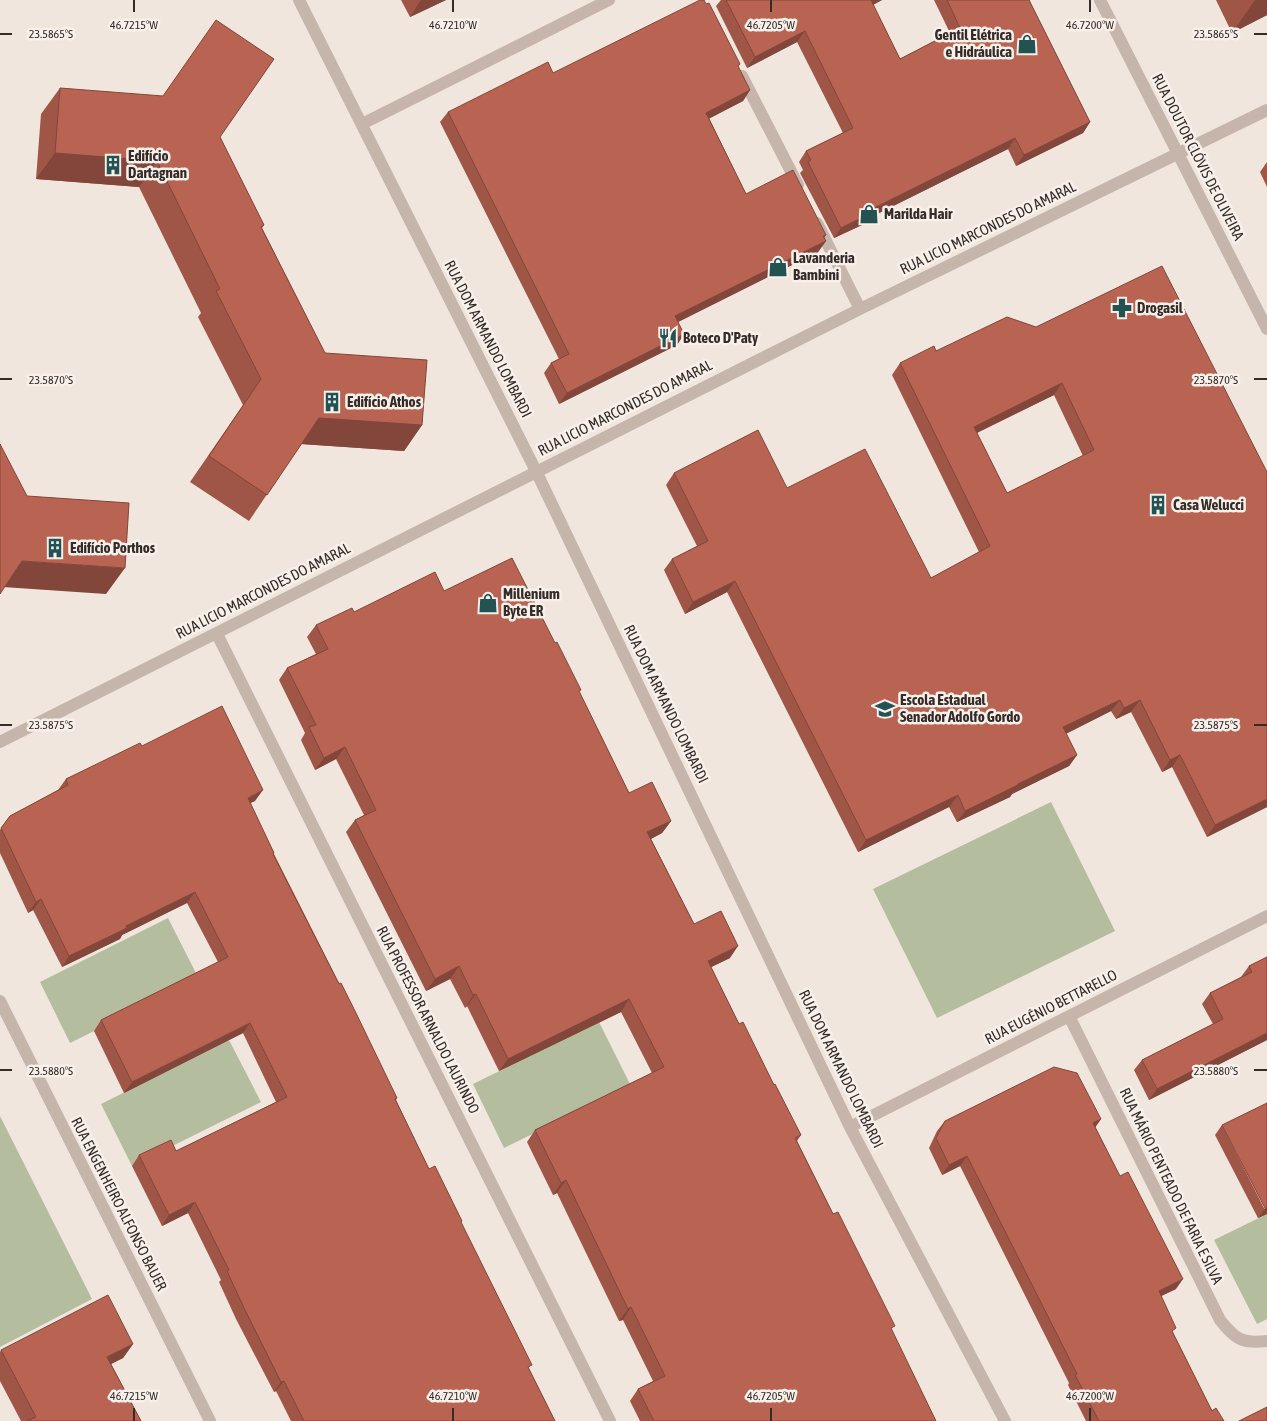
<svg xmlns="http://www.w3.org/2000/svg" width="1267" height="1421" viewBox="0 0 1267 1421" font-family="'Asap Condensed',sans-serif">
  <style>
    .green { fill: #b5bd9f }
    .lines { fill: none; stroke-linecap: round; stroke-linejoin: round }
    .minor { stroke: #c6b5ab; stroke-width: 12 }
    .wall { fill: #9f5647; fill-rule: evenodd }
    .shaded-wall { fill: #82463a }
    .building { fill: #b96453; stroke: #82463a; fill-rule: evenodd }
    .ticks { fill: none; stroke: #352c29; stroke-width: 2 }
    .labels { text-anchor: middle; stroke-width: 5; stroke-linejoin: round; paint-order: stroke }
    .poi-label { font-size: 15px; font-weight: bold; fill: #352c29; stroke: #f8f0ea; text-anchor: start }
    .street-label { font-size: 15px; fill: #352c29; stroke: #f8f0ea }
    .ticks-label { font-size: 12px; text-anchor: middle; fill: #352c29; stroke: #f8f0ea; stroke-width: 5; stroke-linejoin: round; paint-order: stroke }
  </style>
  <rect width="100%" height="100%" fill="#f0e6de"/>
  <path class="green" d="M1051,802L1115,931L937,1018L873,889Z
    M168,918L199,979L70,1043L40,982Z
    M599,1022L631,1086L504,1148L473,1084Z
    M229,1040L261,1102L132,1166L101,1104Z
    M0,1116L92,1299L0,1347Z
    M1267,1214V1319L1257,1324L1214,1240Z"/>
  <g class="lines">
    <path class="minor" d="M299,0L536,471L850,1127L1005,1421
      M1100,0L1267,329
      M742,76L798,185
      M362,124L609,0
      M817,223L860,309
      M217,634L610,1421
      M0,742L860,309L1267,110
      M0,1001L210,1421
      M1069,1016L1220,1320C1235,1339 1242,1344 1267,1341
      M850,1127L1267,916"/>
  </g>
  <path class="wall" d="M401,0H446L410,17Z
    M721,0H882L873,5L900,59L950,33L934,0H1029L1090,122L1083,133L1016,166L1008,149L865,220L862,225L834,238L800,173L803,170L799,162L806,151L843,133L797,42L747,68L716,6Z
    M1216,0H1267V15L1232,33Z
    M740,64L738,67L750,90L743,101L709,118L746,194L824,238L826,241L818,252L678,322L684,334L677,345L559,404L544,373L551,363L559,359L440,122L448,112L553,73Z
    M60,88L220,137L264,225L262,228L325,353L422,425L404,451L301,444L249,521L190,482L243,405L198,317L201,313L139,187L36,179L41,114Z
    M1267,162V187L1260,172Z
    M1036,327L1267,807L1207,837L1172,767L1162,772L1131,712L1116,719L1111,711L1066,734L1077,755L1069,766L1012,794L1010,797L957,822L949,807L858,852L727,592L685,614L664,570L672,559L697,546L666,485L674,473L787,488L931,578L979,552L892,375L900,363L936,351ZM1054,395L1083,456L1007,493L977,433Z
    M444,591L579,692L629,793L671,821L662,833L651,839L694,924L730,958L711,967L739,1024L774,1085L801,1135L797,1141L936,1421H640L630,1401L638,1389L653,1381L623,1320L619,1321L557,1193L553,1195L527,1142L535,1130L652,1073L621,1012L499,1071L467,1006L465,1008L450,979L426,991L346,832L355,820L364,815L336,759L315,770L301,740L305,733L279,680L287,668L316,654L307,637L316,625L354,612Z
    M142,746L255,801L250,803L274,853V854L397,1098L396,1100L429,1169L461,1223L529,1369L555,1421H291L276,1391L274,1392L236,1319L219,1282L221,1280L188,1213L162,1226L132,1166L139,1155L176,1151L276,1102L243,1033L124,1093L94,1031L101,1020L218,962L187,903L122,935L120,939L62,967L33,910L28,913L0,853V830L10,816L58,790L66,779Z
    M1267,957V1040L1149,1100L1134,1070L1142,1060L1213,1024L1202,1004L1210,993L1241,977L1249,966Z
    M1101,1119L1095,1127L1176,1289L1161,1296L1173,1333L1212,1411L1224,1421H1086L1068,1385L1069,1383L960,1166L942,1175L929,1148L937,1131L945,1121Z
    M1222,1125L1267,1214L1258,1218L1215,1135Z
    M133,1344L123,1358L111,1364L141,1421H21L0,1381V1352L1,1350Z"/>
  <path class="shaded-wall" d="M421,0H446L410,17Z
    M870,0H882L863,10Z
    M1255,0H1267V15L1232,33Z
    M805,31L797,42L747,68L755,57Z
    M750,90L743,101L699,124L706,113Z
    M1090,122L1083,133L1016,166L1024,155Z
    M1015,138L1008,149L865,220L862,225L834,238L841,228L868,211Z
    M55,153L157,161L139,187L36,179Z
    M826,235L820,244L826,241L818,252L668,327L675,316Z
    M684,334L677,345L559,404L567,393Z
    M1062,383L1054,395L966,438L974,427Z
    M319,418L422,425L404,451L301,444Z
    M22,561L125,568L106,594L3,587Z
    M735,581L727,592L685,614L693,602Z
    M1120,700L1111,711L1055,739L1063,727Z
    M1140,700L1131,712L1116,719L1124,708Z
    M345,747L336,759L315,770L324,758Z
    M1077,755L1069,766L1012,794L1010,797L957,822L965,811L1018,784Z
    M1180,755L1172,767L1162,772L1170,760Z
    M263,790L255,801L240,808L248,798Z
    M958,795L949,807L858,852L866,840Z
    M1267,799V807L1207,837L1215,825Z
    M671,821L662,833L639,845L647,832Z
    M195,892L187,903L122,935L120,939L62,967L69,956L126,926Z
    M41,899L33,910L28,913L36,902Z
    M738,946L730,958L699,973L708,961Z
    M459,966L450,979L426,991L435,979Z
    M476,994L467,1006L465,1008L473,995Z
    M629,999L621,1012L499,1071L508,1059Z
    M250,1023L243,1033L124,1093L132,1082Z
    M1267,1033V1040L1149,1100L1157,1089Z
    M1101,1119L1094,1129L1093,1123Z
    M967,1156L960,1166L942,1175L949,1165Z
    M566,1180L557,1193L553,1195L561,1183Z
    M195,1202L188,1213L162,1226L169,1215Z
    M1267,1207V1214L1258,1218L1265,1208Z
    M1183,1279L1176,1289L1151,1301L1159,1291Z
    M631,1307L623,1320L619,1321L628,1309Z
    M133,1344L123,1358L97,1371L107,1357Z
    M284,1381L276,1391L274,1392L281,1382Z"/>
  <path class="building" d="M700,0H704L706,4L709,3L740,64L738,66L750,90L706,113L746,194L793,170L826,235L823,236L826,241L675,316L684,334L567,393L551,363L569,354L448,112L548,62L553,73Z
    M726,0H871L900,59L960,28L947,0H1029L1090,122L1024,155L1015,138L868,211L869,214L841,228L808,162L811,160L806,151L853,128L805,31L755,57Z
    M216,20L274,59L220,137L264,225L261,227L325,353L427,360L422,425L319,418L267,495L209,456L261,379L216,291L220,289L157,161L55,153L60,88L163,96Z
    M1162,266L1267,472V799L1215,825L1180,755L1170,760L1140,700L1124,708L1120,700L1063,727L1077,755L1018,784V785L965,811L958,795L866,840L735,581L693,602L672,559L708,541L674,473L758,430L787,488L865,449L931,578L990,546L900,363L934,346L936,351L1007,317L1036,327ZM1062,383L1094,450L1007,493L974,427Z
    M0,444L27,496L129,503L125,568L22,561L0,594Z
    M512,558L555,643L557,642L581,690L579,691L629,793L652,782L671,821L647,832L694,924L721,911L738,946L708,961L739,1024L743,1022L774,1085L775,1084L801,1135L795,1138L833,1214L838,1212L895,1326L891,1328L936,1421H654L638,1389L665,1376L631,1307L628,1309L566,1180L561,1183L535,1130L664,1067L629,999L508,1059L476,994L473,995L459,966L435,979L355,820L376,810L345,747L324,758L309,727L316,725L287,668L328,649L316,625L352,608L354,612L435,572L444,591Z
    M222,706L263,790L248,798L274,853L273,854L339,984L341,983L355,1011L397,1098L395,1099L429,1169L435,1166L462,1221L461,1222L532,1365L528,1367L555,1421H304L284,1381L281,1382L244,1308L227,1271L229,1270L195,1202L169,1215L139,1155L171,1140L176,1151L287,1097L250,1023L132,1082L101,1020L228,957L195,892L126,926L127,928L69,956L41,899L36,902L1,828L10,816L68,785L66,779L140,743L142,746Z
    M1267,957V1033L1157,1089L1142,1060L1223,1019L1210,993L1252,972L1249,966Z
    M1054,1067L1077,1073L1101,1119L1093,1123L1120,1176L1128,1172L1183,1279L1159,1291L1176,1328L1172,1331L1212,1411L1216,1408L1224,1421H1099L1075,1375L1077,1374L967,1156L949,1165L936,1138L945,1121Z
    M1267,1103V1207L1265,1208L1222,1125Z
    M108,1295L133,1344L107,1357L141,1421H27L36,1417L1,1350Z
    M1267,1407V1421H1239Z"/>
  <path class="ticks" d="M134,0V12M453,0V12M771,0V12M1090,0V12M0,34H12M1254,34H1267M0,379H12M1254,379H1267M0,725H12M1254,725H1267M0,1070H12M1254,1070H1267M134,1408V1421M453,1408V1421M771,1408V1421M1090,1408V1421"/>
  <defs>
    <symbol id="shop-bare" viewBox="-9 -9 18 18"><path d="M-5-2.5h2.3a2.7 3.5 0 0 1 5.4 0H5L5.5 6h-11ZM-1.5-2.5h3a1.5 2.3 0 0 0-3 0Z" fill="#235252" stroke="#f8f0ea" stroke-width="2.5" paint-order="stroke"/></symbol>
    <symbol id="building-bare" viewBox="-9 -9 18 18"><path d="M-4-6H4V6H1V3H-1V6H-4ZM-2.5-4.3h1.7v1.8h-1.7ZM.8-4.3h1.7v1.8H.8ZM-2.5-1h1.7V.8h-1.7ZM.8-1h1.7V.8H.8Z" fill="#235252" stroke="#f8f0ea" stroke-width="2.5" paint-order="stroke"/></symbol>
    <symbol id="pharmacy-bare" viewBox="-9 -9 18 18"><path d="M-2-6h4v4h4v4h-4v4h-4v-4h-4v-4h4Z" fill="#235252" stroke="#f8f0ea" stroke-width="2.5" paint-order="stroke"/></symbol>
    <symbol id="restaurant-bare" viewBox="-9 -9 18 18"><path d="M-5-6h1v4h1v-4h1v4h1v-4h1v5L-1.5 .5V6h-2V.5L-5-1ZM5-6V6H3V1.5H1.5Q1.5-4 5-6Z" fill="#235252" stroke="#f8f0ea" stroke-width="2.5" paint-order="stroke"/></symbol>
    <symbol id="school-bare" viewBox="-9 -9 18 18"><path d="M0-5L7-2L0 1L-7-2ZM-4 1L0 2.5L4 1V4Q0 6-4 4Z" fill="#235252" stroke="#f8f0ea" stroke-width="2.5" paint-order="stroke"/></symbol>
  </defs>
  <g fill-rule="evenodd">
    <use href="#shop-bare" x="1013" y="30" width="28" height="28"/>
    <use href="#building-bare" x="99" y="151" width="28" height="28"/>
    <use href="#shop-bare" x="855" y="200" width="28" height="28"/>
    <use href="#shop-bare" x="764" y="253" width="28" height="28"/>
    <use href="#pharmacy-bare" x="1108" y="294" width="28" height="28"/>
    <use href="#restaurant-bare" x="654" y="324" width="28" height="28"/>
    <use href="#building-bare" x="318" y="388" width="28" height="28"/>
    <use href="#building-bare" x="1144" y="491" width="28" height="28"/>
    <use href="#building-bare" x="41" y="534" width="28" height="28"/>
    <use href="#shop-bare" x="474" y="589" width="28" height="28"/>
    <use href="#school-bare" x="871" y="695" width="28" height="28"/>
  </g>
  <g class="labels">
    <g class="poi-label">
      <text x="1012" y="40" text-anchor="end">Gentil Elétrica<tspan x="1012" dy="17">e Hidráulica</tspan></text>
      <text x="128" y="161">Edifício<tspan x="128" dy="17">Dartagnan</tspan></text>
      <text x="884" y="219">Marilda Hair</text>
      <text x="793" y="263">Lavanderia<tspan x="793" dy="17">Bambini</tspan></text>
      <text x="1137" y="313">Drogasil</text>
      <text x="683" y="343">Boteco D'Paty</text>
      <text x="347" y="407">Edifício Athos</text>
      <text x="1173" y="510">Casa Welucci</text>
      <text x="70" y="553">Edifício Porthos</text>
      <text x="503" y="599">Millenium<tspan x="503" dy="17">Byte ER</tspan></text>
      <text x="900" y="705">Escola Estadual<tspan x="900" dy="17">Senador Adolfo Gordo</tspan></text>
    </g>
    <g class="street-label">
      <text transform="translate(1198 157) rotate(63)" y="5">RUA DOUTOR CLÓVIS DE OLIVEIRA</text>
      <text transform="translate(988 228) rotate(-26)" y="5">RUA LICIO MARCONDES DO AMARAL</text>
      <text transform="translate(488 339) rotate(63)" y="5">RUA DOM ARMANDO LOMBARDI</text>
      <text transform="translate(625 408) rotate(-27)" y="5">RUA LICIO MARCONDES DO AMARAL</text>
      <text transform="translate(263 591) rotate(-27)" y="5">RUA LICIO MARCONDES DO AMARAL</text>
      <text transform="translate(666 704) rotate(64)" y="5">RUA DOM ARMANDO LOMBARDI</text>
      <text transform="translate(1051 1007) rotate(-27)" y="5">RUA EUGÊNIO BETTARELLO</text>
      <text transform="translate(428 1020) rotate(63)" y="5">RUA PROFESSOR ARNALDO LAURINDO</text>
      <text transform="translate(841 1069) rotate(64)" y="5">RUA DOM ARMANDO LOMBARDI</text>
      <text transform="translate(1171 1186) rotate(64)" y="5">RUA MÁRIO PENTEADO DE FARIA E SILVA</text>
      <text transform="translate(119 1204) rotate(63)" y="5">RUA ENGENHEIRO ALFONSO BAUER</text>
    </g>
  </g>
  <g class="ticks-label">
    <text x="134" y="29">46.7215°W</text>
    <text x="453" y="29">46.7210°W</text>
    <text x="771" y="29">46.7205°W</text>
    <text x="1090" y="29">46.7200°W</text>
    <text x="51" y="38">23.5865°S</text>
    <text x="1216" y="38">23.5865°S</text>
    <text x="51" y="384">23.5870°S</text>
    <text x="1216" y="384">23.5870°S</text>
    <text x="51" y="729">23.5875°S</text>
    <text x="1216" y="729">23.5875°S</text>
    <text x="51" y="1075">23.5880°S</text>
    <text x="1216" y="1075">23.5880°S</text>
    <text x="134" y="1400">46.7215°W</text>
    <text x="453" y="1400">46.7210°W</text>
    <text x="771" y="1400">46.7205°W</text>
    <text x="1090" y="1400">46.7200°W</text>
  </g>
</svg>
